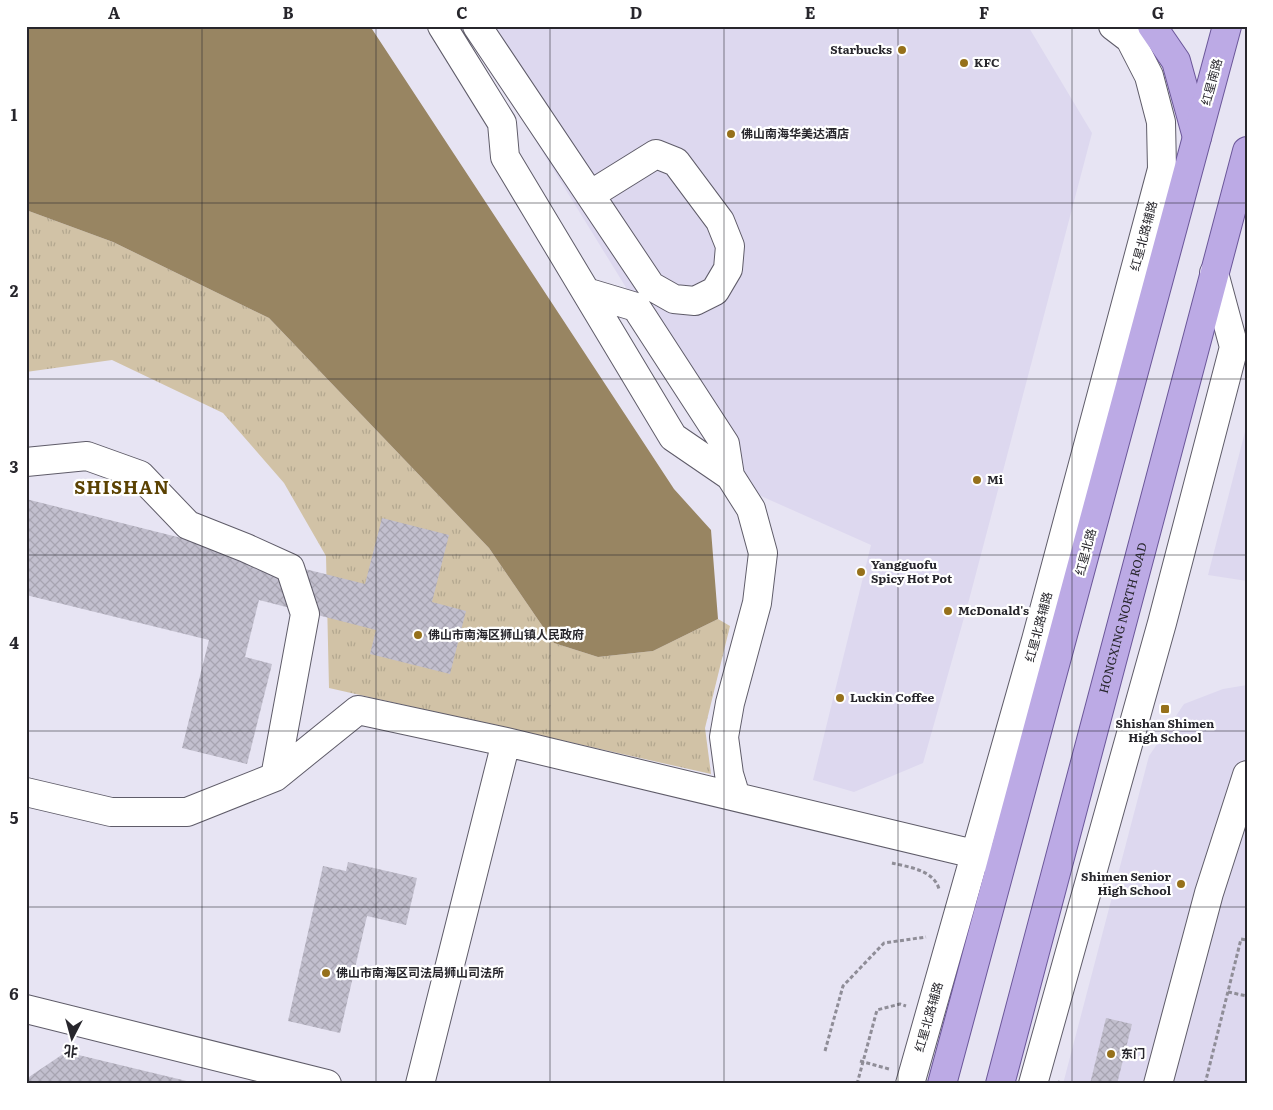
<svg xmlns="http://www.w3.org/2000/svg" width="1273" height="1110" viewBox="0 0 1273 1110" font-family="Literata,'Noto Sans SC',serif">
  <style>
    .built { fill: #ddd8ef }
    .park { fill: url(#park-tufts) }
    .water { fill: #988562 }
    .building { fill: url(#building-cross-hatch) }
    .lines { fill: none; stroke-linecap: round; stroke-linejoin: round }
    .minor-casing { stroke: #5f5c69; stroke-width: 30 }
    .major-casing { stroke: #6b5799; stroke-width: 30 }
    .path { stroke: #8f8d97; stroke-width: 3; stroke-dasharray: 4 2.5; stroke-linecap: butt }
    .minor { stroke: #fff; stroke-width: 28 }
    .major { stroke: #bcaae5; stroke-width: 28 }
    .grid { fill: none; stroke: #27262c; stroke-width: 1; stroke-opacity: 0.55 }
    .poi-dot { fill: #96711b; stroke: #fff; stroke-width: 2 }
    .labels { text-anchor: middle; stroke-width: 4.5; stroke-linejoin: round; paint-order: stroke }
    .poi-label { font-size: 12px; font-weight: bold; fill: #27262c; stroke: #fff; text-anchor: start }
    .street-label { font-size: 12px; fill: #27262c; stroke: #fff }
    .district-label { font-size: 18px; font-weight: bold; letter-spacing: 1px; fill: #5b4202; stroke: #fff }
    .neatline { fill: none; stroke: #27262c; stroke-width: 2 }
    .grid-label { font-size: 16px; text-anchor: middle; font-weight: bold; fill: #27262c }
  </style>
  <defs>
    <pattern id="park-tufts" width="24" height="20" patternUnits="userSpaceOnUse" patternTransform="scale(1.25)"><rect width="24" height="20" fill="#d1c2a6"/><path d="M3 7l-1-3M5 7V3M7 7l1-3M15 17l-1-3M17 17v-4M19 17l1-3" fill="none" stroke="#b3a78f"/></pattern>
    <pattern id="building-cross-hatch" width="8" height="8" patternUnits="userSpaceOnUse" patternTransform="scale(1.25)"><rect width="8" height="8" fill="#c2bfce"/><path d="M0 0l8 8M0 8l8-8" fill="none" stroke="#a7a4b1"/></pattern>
  </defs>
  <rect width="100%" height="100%" fill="#e7e4f3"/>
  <path class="built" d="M478,26H1028L1092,133L969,600L923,763L854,792L813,780L871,545L752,492L476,44Z
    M1247,424V581L1208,575Z
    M1247,685V1084H1063L1149,756L1184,704L1223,689Z"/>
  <path class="park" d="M26,210L113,242L269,318L489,548L554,643L598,657L653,651L718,619L730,626L705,728L711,774L329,688L326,556L284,483L223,413L112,360L26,372Z"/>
  <path class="water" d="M26,26H370L674,489L711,530L718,619L653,651L598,657L554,643L489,548L269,318L113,242L26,210Z"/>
  <path class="building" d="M26,499L365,584L382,518L449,535L432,602L466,611L450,674L370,654L376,630L259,600L245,657L272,664L247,764L182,748L209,640L26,595Z
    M348,862L417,878L406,925L367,916L340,1033L288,1021L323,866L346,871Z
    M1106,1018L1132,1024L1117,1084H1090Z
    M66,1052L195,1083V1084H26V1079Z"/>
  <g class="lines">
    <defs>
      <path id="minor" d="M442,26L502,123L505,157L673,437L730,476L751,509L763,553L757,603L730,703L724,737L729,774L736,797
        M477,26L651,286L674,299L695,301L715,291L728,269L730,246L720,221L676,162L656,154L590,195
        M586,292L636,307L725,444L730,476
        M26,462L87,456L140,475L188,525L246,548L290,568L305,614L275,777
        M26,792L111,812H187L275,777L358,710L506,742L991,858
        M26,1009L327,1084
        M420,1084L506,742
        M910,1084L1036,640L1162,169L1161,122L1149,76L1130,39L1113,26
        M1033,1084L1162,623L1234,347L1214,273
        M1158,1084L1209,893L1247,775"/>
      <g id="major">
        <path d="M1152,26L1176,61L1197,137"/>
        <path d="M942,1084L1227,26"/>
        <path id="s1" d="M1000,1084L1247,151"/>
      </g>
    </defs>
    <use href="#minor" class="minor-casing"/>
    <use href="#major" class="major-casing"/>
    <path class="path" d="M892,863C908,867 934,870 939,889
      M1228,992L1247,996
      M825,1051L843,986L884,943L926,937
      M860,1061L889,1069
      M1058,1082L1065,1084
      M857,1084L877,1010L900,1004L906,1006
      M1205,1084L1241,939L1247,940"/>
    <use href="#minor" class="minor"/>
    <use href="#major" class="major"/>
  </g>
  <path class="grid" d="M202,26V1084M376,26V1084M550,26V1084M724,26V1084M898,26V1084M1072,26V1084M26,203H1247M26,379H1247M26,555H1247M26,731H1247M26,907H1247"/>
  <g class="poi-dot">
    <circle cx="902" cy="50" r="5"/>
    <circle cx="964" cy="63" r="5"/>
    <circle cx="731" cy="134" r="5"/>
    <circle cx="977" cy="480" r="5"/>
    <circle cx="861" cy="572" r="5"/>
    <circle cx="948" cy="611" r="5"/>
    <circle cx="418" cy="635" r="5"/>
    <circle cx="840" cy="698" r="5"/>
    <rect x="1160" y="704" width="10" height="10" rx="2.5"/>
    <circle cx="1181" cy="884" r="5"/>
    <circle cx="326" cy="973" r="5"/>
    <circle cx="1111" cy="1054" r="5"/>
  </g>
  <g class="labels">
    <g class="poi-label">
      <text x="892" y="54" text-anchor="end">Starbucks</text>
      <text x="974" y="67">KFC</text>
      <text x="741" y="138">佛山南海华美达酒店</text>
      <text x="987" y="484">Mi</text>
      <text x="871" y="569">Yangguofu<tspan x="871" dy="14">Spicy Hot Pot</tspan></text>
      <text x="958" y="615">McDonald's</text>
      <text x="428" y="639">佛山市南海区狮山镇人民政府</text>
      <text x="850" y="702">Luckin Coffee</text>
      <text x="1165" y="728" text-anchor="middle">Shishan Shimen<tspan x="1165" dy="14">High School</tspan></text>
      <text x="1171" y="881" text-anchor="end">Shimen Senior<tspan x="1171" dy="14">High School</tspan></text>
      <text x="336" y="977">佛山市南海区司法局狮山司法所</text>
      <text x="1121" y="1058">东门</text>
    </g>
    <g class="street-label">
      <text transform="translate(1212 82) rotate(-75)" y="4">红星南路</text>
      <text transform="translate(1144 236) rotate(-75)" y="4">红星北路辅路</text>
      <text transform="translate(1086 552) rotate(-75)" y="4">红星北路</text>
      <text dy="4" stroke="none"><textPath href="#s1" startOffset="482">HONGXING NORTH ROAD</textPath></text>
      <text transform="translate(1039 627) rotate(-75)" y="4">红星北路辅路</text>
      <text transform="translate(929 1017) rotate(-74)" y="4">红星北路辅路</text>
    </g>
    <g class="district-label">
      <text x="122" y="494">SHISHAN</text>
    </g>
  </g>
  <rect width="1273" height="1110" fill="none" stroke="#ffffff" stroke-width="55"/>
  <g transform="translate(72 1038) rotate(186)" stroke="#ffffff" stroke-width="4" paint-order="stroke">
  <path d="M0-4L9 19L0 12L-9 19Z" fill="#27262c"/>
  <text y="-8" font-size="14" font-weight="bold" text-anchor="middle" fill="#27262c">北</text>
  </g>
  <rect x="28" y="28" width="1218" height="1054" class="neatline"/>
  <g class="grid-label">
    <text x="114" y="19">A</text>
    <text x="288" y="19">B</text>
    <text x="462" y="19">C</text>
    <text x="636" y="19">D</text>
    <text x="810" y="19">E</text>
    <text x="984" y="19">F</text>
    <text x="1158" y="19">G</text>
    <text x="14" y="121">1</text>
    <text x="14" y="297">2</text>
    <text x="14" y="473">3</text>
    <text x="14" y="649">4</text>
    <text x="14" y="824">5</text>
    <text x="14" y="1000">6</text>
  </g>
</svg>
